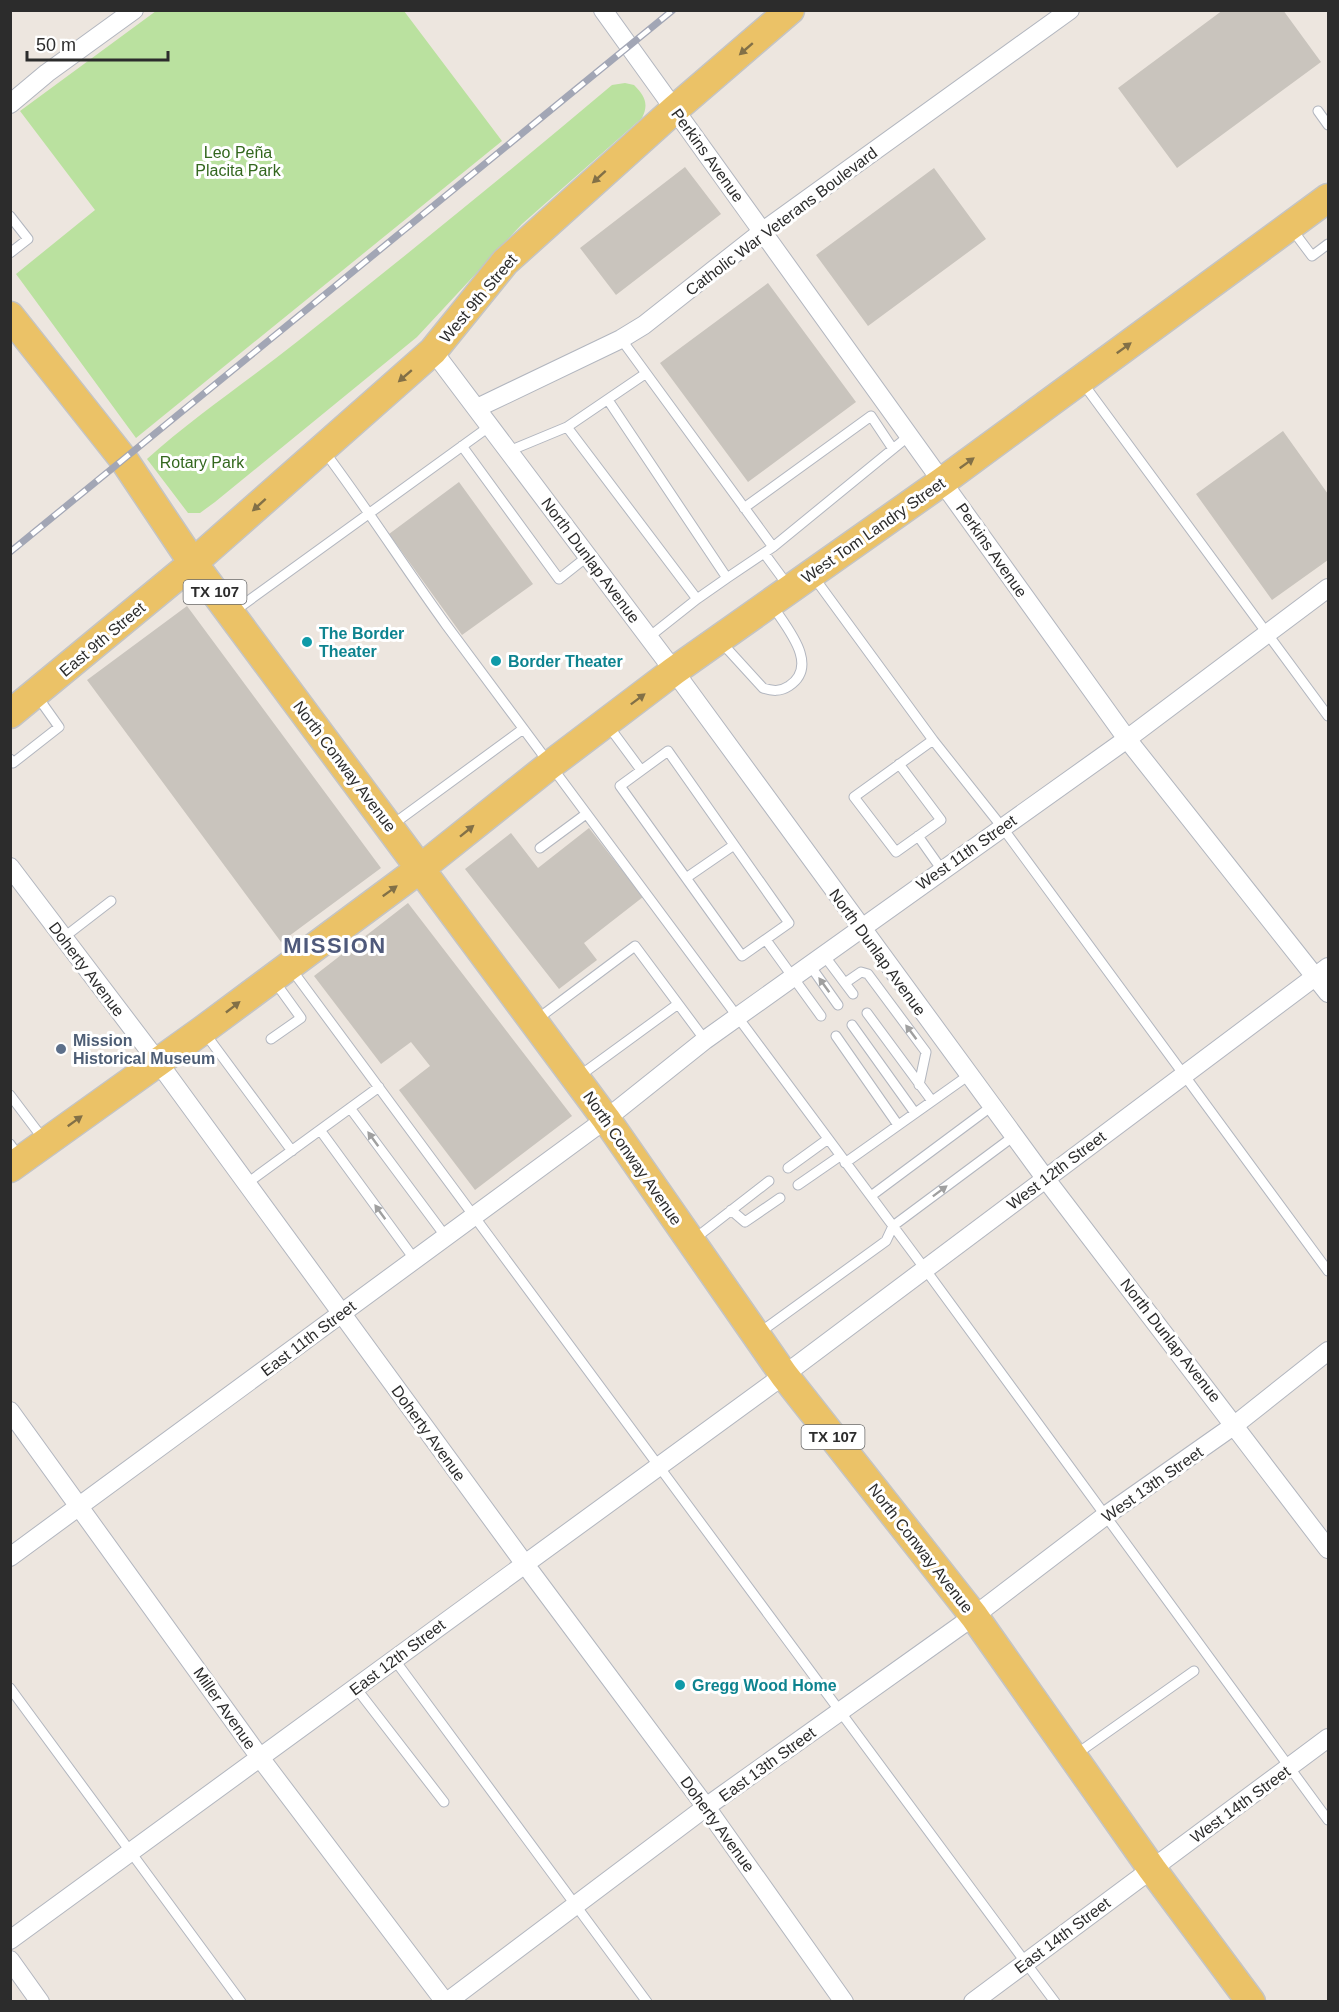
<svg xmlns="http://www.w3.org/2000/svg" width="1339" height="2012" viewBox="0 0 1339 2012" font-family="Helvetica,sans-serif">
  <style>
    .green { fill: #bae19f }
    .building { fill: #c9c4bd }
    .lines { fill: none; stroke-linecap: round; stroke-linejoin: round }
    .service-casing { stroke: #b2b6bf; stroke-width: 11 }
    .minor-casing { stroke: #b2b6bf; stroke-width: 20 }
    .primary-casing { stroke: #c4c4c4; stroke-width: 31 }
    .service { stroke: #fff; stroke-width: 9 }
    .minor { stroke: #fff; stroke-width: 18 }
    .primary { stroke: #ebc267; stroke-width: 28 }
    .rail-casing { stroke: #a2a6b5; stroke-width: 7 }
    .rail { stroke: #fff; stroke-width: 4.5; stroke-dasharray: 14; stroke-linecap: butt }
    .oneway { fill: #827047 }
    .oneway2 { fill: #a0a0a0 }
    .culture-dot { fill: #0f9aa8; stroke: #fff; stroke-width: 2 }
    .service-dot { fill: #5c6f8a; stroke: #fff; stroke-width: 2 }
    .labels { text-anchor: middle; stroke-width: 6; stroke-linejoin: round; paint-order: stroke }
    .shield { fill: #fff; stroke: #6b6b6b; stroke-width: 1.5 }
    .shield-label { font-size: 15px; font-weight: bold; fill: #2c2c2c }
    .park-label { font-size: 16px; fill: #33671e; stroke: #fff }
    .street-label { font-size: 16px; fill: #2c2c2c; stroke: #fff }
    .culture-label { font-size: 16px; font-weight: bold; fill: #0d838f; stroke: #fff; text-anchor: start }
    .service-label { font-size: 16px; font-weight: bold; fill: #4e5e75; stroke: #fff; text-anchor: start }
    .district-label { font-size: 22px; font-weight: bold; letter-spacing: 1.5px; fill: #4e597b; stroke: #fff }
  </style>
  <rect width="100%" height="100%" fill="#ede6df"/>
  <path class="green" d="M156,11H404L502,141L136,438L16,274L95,210L20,111Z
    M625,83L634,85C645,96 649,104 642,118L522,224L417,337L215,502L200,513H188L147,459C195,416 248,381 298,341C404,257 509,172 612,85Z"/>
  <path class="building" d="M1223,10H1283L1321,62L1177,168L1118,88Z
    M685,167L721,214L616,295L580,248Z
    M934,168L986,239L868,326L816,255Z
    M768,283L856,402L748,482L660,363Z
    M1283,431L1328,494V560L1272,600L1196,494Z
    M459,482L533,584L462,635L389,534Z
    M187,606L381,868L281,942L87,680Z
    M589,828L643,897L584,943L597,960L559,989L465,869L511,833L538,868Z
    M408,903L572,1116L475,1190L399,1090L430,1066L411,1042L381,1064L314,976Z"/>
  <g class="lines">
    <defs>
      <path id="service" d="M1318,111L1328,125
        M10,216L28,239L10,253
        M1291,228L1312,256L1328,244
        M621,339L773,547L764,553L789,587
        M1082,382L1328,716
        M608,400L727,578L764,553
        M567,427L645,374
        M462,446L559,579L588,556
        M324,451C367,508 405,568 447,626L925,1269L1328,1820
        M509,451L567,427L697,599L649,637
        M744,508L871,416L893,449
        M773,547L910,435
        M813,576L933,740L854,797L896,852L941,820L899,764
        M697,599L727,578
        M233,612L490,426
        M721,642L763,688C772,691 780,692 789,686C821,665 785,626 772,605
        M607,724L641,770
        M933,740L1002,827L1328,1271
        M668,751L789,923L742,956L620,786Z
        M10,759L13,763L59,727L37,696
        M392,825L523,729
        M918,836L942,870
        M540,848L586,814
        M686,878L734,845
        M63,938L111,901
        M766,940L821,1016
        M823,954L853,994
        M809,964L838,1005
        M292,970C547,1313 799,1659 1055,2002
        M845,983L861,972L868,974L926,1052L919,1085
        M867,1013L932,1101
        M536,1020L635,946L705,1040
        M852,1025L915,1113
        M204,1032L292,1151
        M836,1036L898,1125
        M271,1039L301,1018L275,982
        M578,1077L678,1004
        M10,1095L44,1140
        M350,1108L446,1237
        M320,1130L415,1260
        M10,1144L20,1158
        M845,1163L969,1075
        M788,1168L828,1139
        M246,1184L379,1087
        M798,1185L840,1156
        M871,1196L992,1106
        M731,1210L745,1222L780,1198
        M693,1240L769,1181
        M759,1333L886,1241L893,1226L1014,1136
        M394,1659L647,2002
        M10,1688L241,2002
        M356,1688L444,1802
        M1075,1755L1194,1671"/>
      <path id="minor" d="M603,10L1127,739L1328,993
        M10,104L47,73L134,10
        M433,351L674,671L1045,1178L1328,1549
        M477,408L621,339L644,325L763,231L1070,10
        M10,867L158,1062L524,1563L706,1807L844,2002
        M10,1411L261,1759L445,2002
        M10,1557L606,1119L705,1040L1127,739L1328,588
        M10,1940L784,1375L1328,967
        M10,1960L40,2002
        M447,2002L706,1807L974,1616L1105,1516L1236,1424L1328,1351
        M973,2002L1328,1738"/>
      <path id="primary" d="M10,316L124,460L193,563L606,1119L784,1375L974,1616L1152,1869L1251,2002
        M10,714L193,563L433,351L505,262L675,109L790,10
        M10,1168L203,1030L421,868L550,765L674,671L943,481L1328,198"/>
    </defs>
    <use href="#service" class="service-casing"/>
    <use href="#minor" class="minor-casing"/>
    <use href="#primary" class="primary-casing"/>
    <use href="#service" class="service"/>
    <use href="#minor" class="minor"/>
    <use href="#primary" class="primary"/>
    <defs>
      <path id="rail" d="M10,552L673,10"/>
    </defs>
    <use href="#rail" class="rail-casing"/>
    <use href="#rail" class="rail"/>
  </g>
  <defs><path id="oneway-solid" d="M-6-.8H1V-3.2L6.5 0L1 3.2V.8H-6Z" transform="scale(1.5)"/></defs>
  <g class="oneway">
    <use href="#oneway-solid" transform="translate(746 49) rotate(139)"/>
    <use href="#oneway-solid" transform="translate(599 177) rotate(138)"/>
    <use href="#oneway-solid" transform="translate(1124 348) rotate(-36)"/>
    <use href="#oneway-solid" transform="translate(405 376) rotate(139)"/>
    <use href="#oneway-solid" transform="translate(967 463) rotate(-36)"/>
    <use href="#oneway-solid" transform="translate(259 505) rotate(138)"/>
    <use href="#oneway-solid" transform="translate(638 699) rotate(-37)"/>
    <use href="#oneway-solid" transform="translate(467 831) rotate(-39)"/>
    <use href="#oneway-solid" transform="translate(390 891) rotate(-36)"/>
    <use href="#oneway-solid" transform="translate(233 1007) rotate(-38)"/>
    <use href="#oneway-solid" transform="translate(75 1121) rotate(-36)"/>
  </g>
  <g class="oneway2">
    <use href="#oneway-solid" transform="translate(824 985) rotate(-126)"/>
    <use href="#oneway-solid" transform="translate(911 1032) rotate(-127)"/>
    <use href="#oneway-solid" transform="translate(373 1139) rotate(-126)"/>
    <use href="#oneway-solid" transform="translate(940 1191) rotate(-37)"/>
    <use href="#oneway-solid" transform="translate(380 1212) rotate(-126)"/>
  </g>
  <g class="culture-dot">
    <circle cx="307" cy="642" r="6"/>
    <circle cx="496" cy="661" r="6"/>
    <circle cx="680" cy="1685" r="6"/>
  </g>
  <circle class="service-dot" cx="61" cy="1049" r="6"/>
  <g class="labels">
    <g class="shield">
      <rect x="183.5" y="580" width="63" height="24" rx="4.5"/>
      <rect x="801.5" y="1425" width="63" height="24" rx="4.5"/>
    </g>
    <g class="shield-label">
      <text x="215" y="597">TX 107</text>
      <text x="833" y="1442">TX 107</text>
    </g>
    <g class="park-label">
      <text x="238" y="158">Leo Peña<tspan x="238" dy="18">Placita Park</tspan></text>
      <text x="202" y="468">Rotary Park</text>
    </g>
    <g class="street-label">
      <text transform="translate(708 155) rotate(54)" y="6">Perkins Avenue</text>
      <text transform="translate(781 221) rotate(-37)" y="6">Catholic War Veterans Boulevard</text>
      <text transform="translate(478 298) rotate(-50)" y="6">West 9th Street</text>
      <text transform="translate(873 530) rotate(-35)" y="6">West Tom Landry Street</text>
      <text transform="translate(992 550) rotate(55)" y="6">Perkins Avenue</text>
      <text transform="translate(591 560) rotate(53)" y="6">North Dunlap Avenue</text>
      <text transform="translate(102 639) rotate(-40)" y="6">East 9th Street</text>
      <text transform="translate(345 766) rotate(53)" y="6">North Conway Avenue</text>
      <text transform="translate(966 852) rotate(-35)" y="6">West 11th Street</text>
      <text transform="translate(878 952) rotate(54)" y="6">North Dunlap Avenue</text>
      <text transform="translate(87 969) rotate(53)" y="6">Doherty Avenue</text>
      <text transform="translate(633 1158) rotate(55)" y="6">North Conway Avenue</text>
      <text transform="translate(1056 1170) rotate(-37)" y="6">West 12th Street</text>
      <text transform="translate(308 1338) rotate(-37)" y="6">East 11th Street</text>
      <text transform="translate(1171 1340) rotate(52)" y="6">North Dunlap Avenue</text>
      <text transform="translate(429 1433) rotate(54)" y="6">Doherty Avenue</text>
      <text transform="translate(1152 1484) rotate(-35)" y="6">West 13th Street</text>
      <text transform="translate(921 1548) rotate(52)" y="6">North Conway Avenue</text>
      <text transform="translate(397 1657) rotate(-37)" y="6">East 12th Street</text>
      <text transform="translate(225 1708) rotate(55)" y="6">Miller Avenue</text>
      <text transform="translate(767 1764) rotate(-36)" y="6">East 13th Street</text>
      <text transform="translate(1240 1804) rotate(-36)" y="6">West 14th Street</text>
      <text transform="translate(718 1824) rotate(54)" y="6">Doherty Avenue</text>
      <text transform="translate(1062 1935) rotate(-37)" y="6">East 14th Street</text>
    </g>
    <g class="culture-label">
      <text x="319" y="639">The Border<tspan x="319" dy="18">Theater</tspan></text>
      <text x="508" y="667">Border Theater</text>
      <text x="692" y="1691">Gregg Wood Home</text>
    </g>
    <g class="service-label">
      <text x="73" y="1046">Mission<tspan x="73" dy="18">Historical Museum</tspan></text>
    </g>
    <g class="district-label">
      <text x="335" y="953">MISSION</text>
    </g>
  </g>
  <rect width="1339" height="2012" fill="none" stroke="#2c2c2c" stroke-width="24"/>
  <path d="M27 51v9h141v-9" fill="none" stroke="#2c2c2c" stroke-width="3"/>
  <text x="36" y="51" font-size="18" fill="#2c2c2c" stroke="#ffffff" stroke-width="4.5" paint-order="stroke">50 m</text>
</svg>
